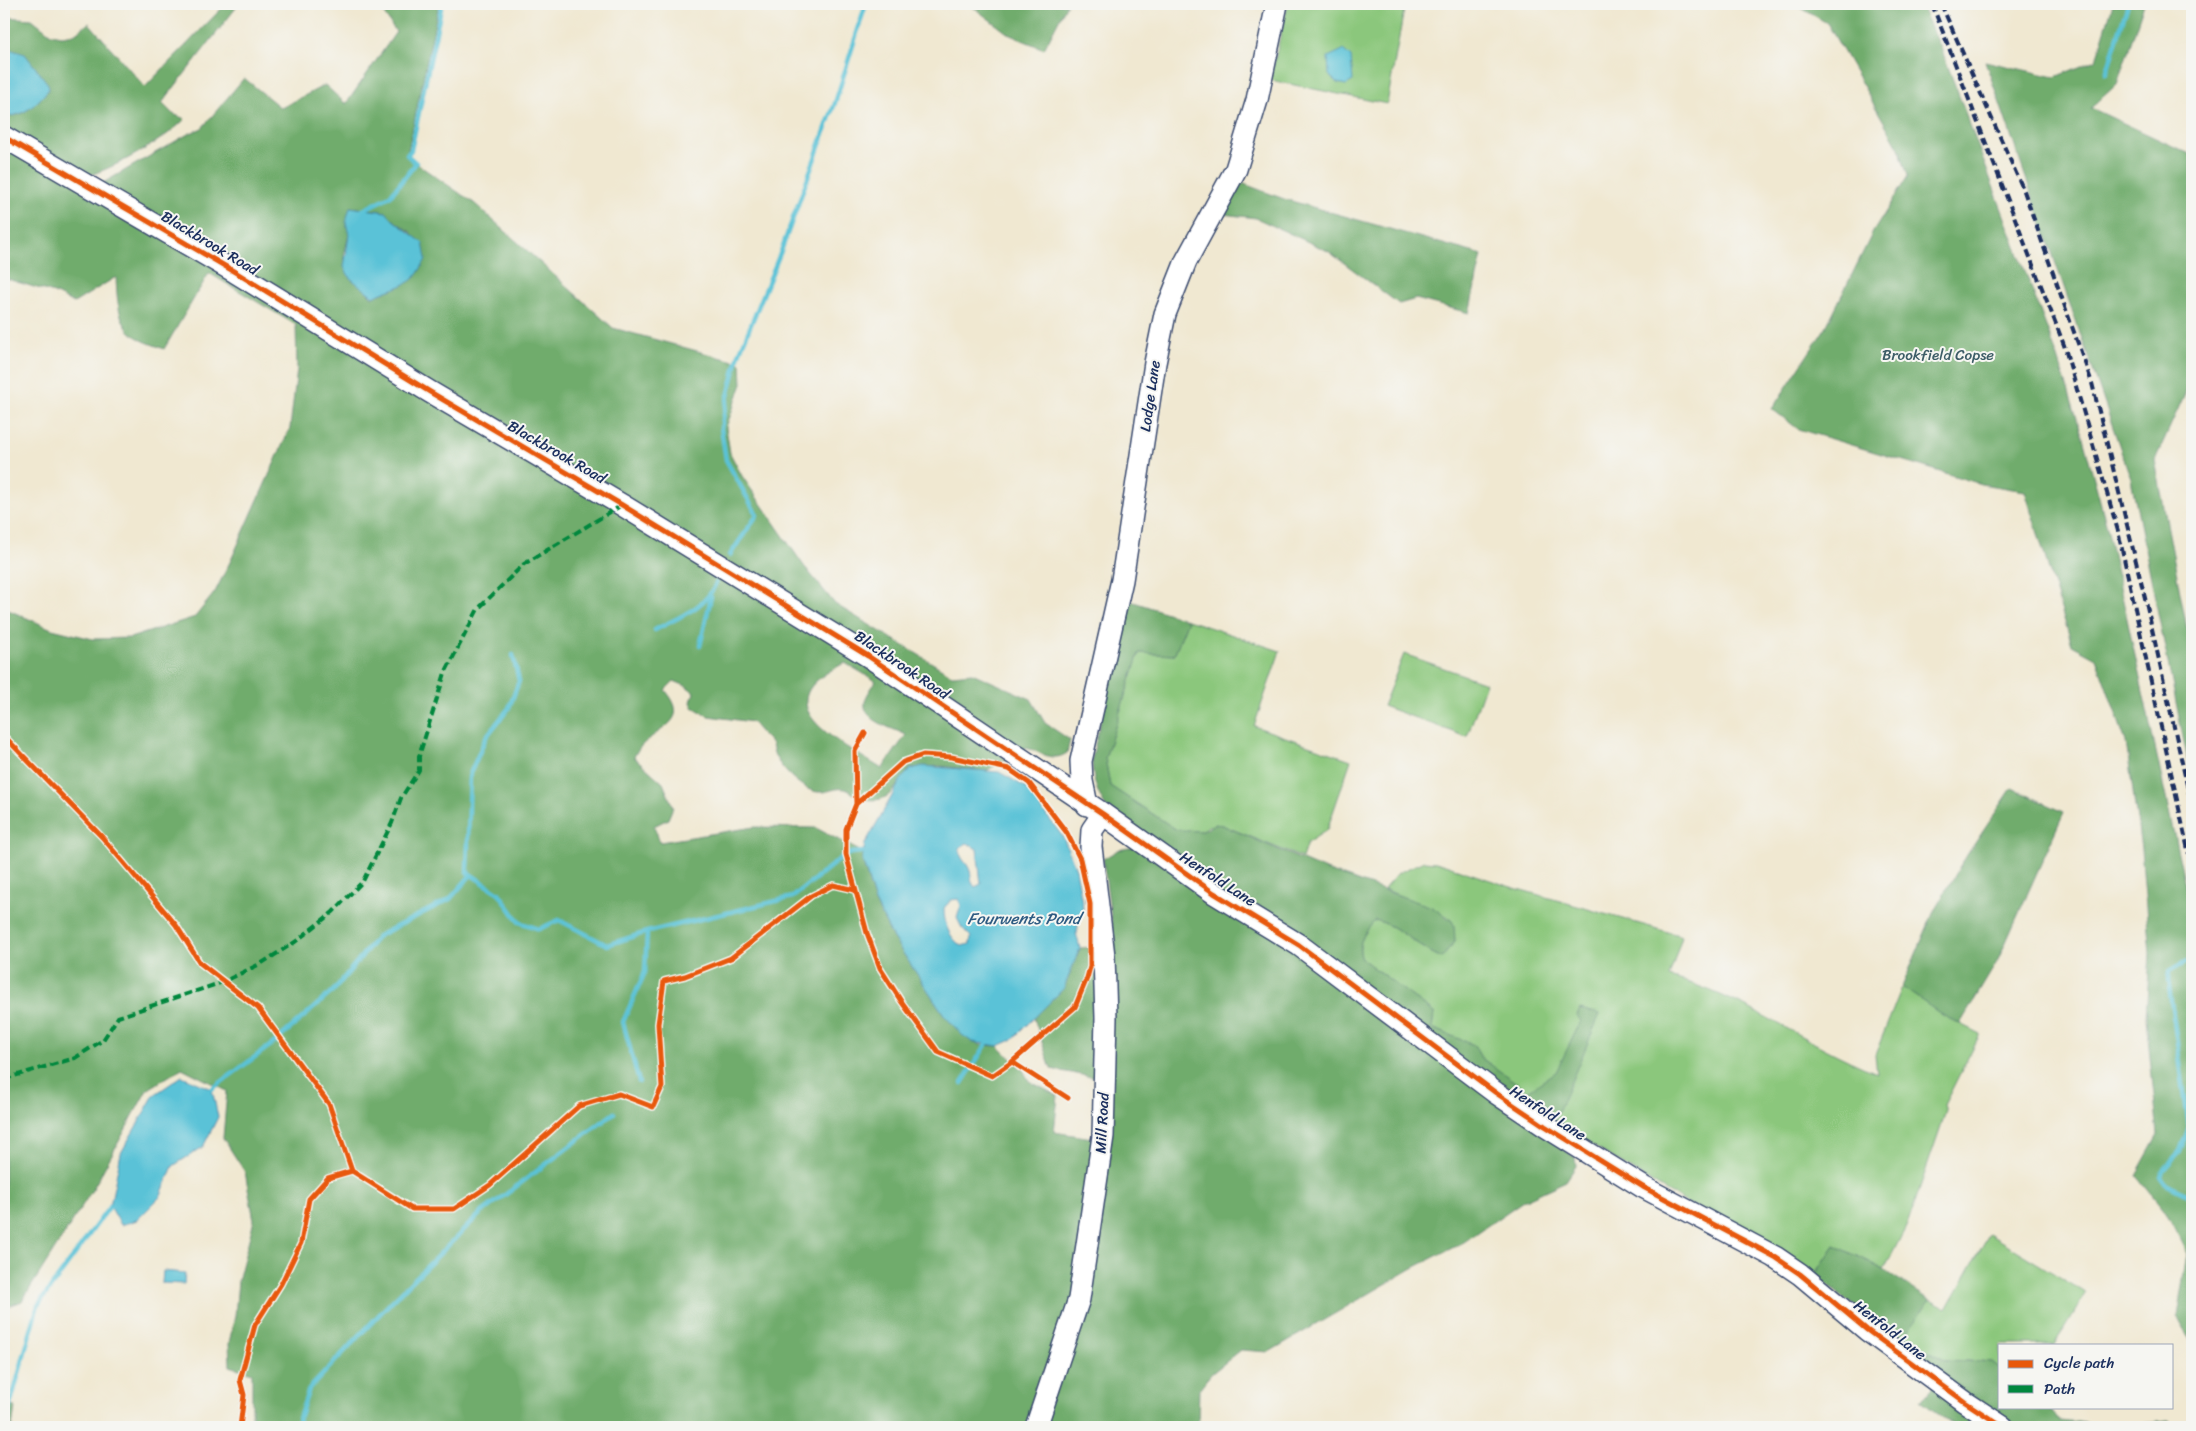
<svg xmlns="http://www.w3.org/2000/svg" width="2196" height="1431" viewBox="0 0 2196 1431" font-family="Sriracha,sans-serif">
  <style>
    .green { fill: #8bc77c; stroke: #537b6d }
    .forest { fill: #70ac6c; stroke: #466e65; fill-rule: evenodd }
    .water { fill: #5ac2d7; stroke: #3a789a; fill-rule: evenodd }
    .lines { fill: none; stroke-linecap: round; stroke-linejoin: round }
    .stream { stroke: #5ac2d7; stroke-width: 4.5 }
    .minor-casing { stroke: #3b4b6f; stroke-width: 24 }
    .minor { stroke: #fff; stroke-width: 21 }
    .rail { stroke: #1b2f5e; stroke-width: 4; stroke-dasharray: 8 4; stroke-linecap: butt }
    .quiet { stroke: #00873e; stroke-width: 4; stroke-dasharray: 8 4; stroke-linecap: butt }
    .cycleway-casing { stroke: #f6f6f2; stroke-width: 8 }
    .cycleway { stroke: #e8590c; stroke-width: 5 }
    .labels { text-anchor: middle; stroke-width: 4; stroke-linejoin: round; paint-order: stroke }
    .street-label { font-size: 15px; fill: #1b2f5e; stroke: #f6f6f2 }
    .park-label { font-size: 15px; fill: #3d5d67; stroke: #f6f6f2 }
    .water-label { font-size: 16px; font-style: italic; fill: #2e5b82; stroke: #f6f6f2 }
  </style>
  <rect width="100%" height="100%" fill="#f6f6f2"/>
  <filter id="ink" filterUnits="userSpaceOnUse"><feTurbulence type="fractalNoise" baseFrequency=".02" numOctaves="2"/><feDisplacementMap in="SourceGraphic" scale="10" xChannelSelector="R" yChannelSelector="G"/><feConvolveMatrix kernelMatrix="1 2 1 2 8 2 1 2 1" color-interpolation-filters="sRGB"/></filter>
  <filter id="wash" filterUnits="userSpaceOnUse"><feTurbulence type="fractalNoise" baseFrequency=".0096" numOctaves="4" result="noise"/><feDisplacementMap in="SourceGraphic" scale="20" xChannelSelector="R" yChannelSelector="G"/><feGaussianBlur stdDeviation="1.12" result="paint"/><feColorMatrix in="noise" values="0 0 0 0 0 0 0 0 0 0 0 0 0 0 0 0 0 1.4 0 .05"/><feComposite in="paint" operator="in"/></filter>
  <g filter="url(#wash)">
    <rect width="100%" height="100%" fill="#f0e8d1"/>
    <path class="green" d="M1288,4H1405L1387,104L1270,80Z
      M1188,620L1280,651L1254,726L1351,760L1327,830L1307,843L1302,858L1222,825L1208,826L1203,831L1177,830L1110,786L1105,758L1139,653L1174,655Z
      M1404,654L1486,683L1467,737L1383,706Z
      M1424,861L1436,862L1511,887L1682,936L1669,977C1744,996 1806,1045 1877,1073L1875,1055L1902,987L1944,1016L1980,1034L1944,1105L1946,1111L1908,1223L1884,1270L1835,1245L1815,1275L1661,1188L1554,1122L1557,1112L1481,1058L1474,1045L1432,1028L1434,1013L1362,959C1355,943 1366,932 1375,920C1399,926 1418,948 1442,958L1455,941L1452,921L1447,916L1384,889L1398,873Z
      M1989,1234L2086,1293L2055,1345H2000V1369L1991,1362L1967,1360L1945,1361L1927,1350L1921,1358L1900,1343L1930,1300L1947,1309Z"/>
    <path class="forest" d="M226,4H239L162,103L173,114L185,119C165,140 115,168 87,176L4,126V116C25,117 36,104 49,89L48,84L9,49L4,52V17L32,19L51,34L62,36L74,34L89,23L145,87Z
      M389,4H439L407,155L420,166L474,203L613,328L741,363L742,384L726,427L730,453L742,476L804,566L835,604L952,675L972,673L1031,699L1045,723L1070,740L1067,753C1052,763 1042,752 1026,748L986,771L940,766L911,768C893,787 892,806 861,798C854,796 851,790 844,789C836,787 827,793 818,792C803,791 781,769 775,756C773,751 773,745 770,742C763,735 757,729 752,722L708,716L693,707L691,702L694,692L686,686L674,681L665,690C697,727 647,727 634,757L663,783L673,807L668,819L654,826L660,842L754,827L816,828L862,852V860L875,902L893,938L945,1016L980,1045L998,1046L1023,1070L1029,1081L1058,1096L1054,1132L1099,1139L1102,1079L1051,1069L1034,1018L1064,988L1080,948L1115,946L1103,859L1118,850L1134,847C1114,817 1091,797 1092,758L1128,600L1188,620L1174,655L1139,653L1105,758L1110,786L1177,830L1203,831L1215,824L1222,825L1323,869L1432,907L1452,921L1454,925L1455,941L1442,958C1419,948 1399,926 1375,920C1366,932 1355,943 1362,959L1434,1013L1432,1028L1474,1045L1481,1058L1528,1091L1556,1072L1581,1021L1577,1016L1580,1009L1600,1014L1554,1122L1545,1136L1575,1157L1576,1166L1566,1181L1523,1201L1464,1242L1413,1268L1269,1352L1241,1350L1211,1374L1199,1389L1198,1427H252V1373L230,1366L229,1343L235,1316L238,1281L254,1220L245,1172L223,1138L227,1091L182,1068L147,1090L94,1187L22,1301L4,1308V608L52,629L93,639L130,638L195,617L215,592L231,560L290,428L297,369L296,325L209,273L164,349C155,345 143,342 135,336C117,324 117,295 116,277L74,303L54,293L4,278V147L103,183L188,134L202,128L244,78L281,108L325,85L346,104L396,32L383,12ZM350,207L386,212L393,220L412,233L405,284L372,297L361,285L350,278L344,255L349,235ZM845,663L876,681C872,688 866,695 865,702C862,721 893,728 906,735L882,769C839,741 757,704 845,663Z
      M969,4H1067L1044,49L1010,35Z
      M1794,4H1920L1941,48L2025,271L2058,358L2084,441L2107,527L2192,917V1345L2177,1316L2187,1254L2165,1211L2136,1175L2158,1135L2146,1018L2150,953L2141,849L2126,742L2096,658L2072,645L2025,491L1981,484L1798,429L1772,409L1826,327L1873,232L1908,176L1899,148L1827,23Z
      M2113,4H2144L2117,84L2091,108L2192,155V378L2155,460L2192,655V782L2131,479L1985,61L2055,77L2096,60Z
      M1239,182L1284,199L1482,255L1469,313L1416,299L1399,304L1328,251L1256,218L1222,214Z
      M2012,788L2064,812L1997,962L1960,1024L1944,1016L1902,987L1934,911L1967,855Z
      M1835,1245L1884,1270L1930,1300L1900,1343L1815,1275Z
      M1926,1350L1945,1361L1967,1360L1991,1362L2000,1369V1407H2047L2061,1420L2109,1426L2168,1420L2175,1427H1955L1921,1401L1942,1374L1921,1358Z
      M4,1405L15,1407L12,1427H4Z"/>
    <path class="water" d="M9,49L25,54L48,84L49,89C36,104 25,117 4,116V52Z
      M1343,50L1351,57L1353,81L1346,85L1337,83L1329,75L1328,57Z
      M350,207L386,212L393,220L423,243L426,259C423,265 419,272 415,277C404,288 387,289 374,297L350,278L344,267L349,235L346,222Z
      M923,766L999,772L1025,787L1063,837L1076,869L1083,908L1076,933L1080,948L1064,988L1012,1040L998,1046L972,1042L962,1035L945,1016L893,938L875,902L862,859L865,844L902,778L911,769ZM967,843L977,849L981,884L975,887C970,881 972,878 970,871C967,861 960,861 959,848ZM958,899L961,905L957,918L962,928L971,937L970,944L961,946C948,936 944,923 944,908L951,900Z
      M182,1076L212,1089L218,1117L203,1147L173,1166L160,1197L137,1220L121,1225L110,1206L121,1153L154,1095Z
      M163,1271L185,1273L184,1284L162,1283Z"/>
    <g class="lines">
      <path class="stream" d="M2106,74L2128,4
        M363,210L390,196L416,163L407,155L411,150L442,4
        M730,555L757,515L726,460L721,428L727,400L739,354L781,251L835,103L866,4
        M655,630C678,617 706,608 716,583
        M700,646L711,597
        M513,655L519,681L509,708L486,737L470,774L467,872L499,893L519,922L539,929L559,920L607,945L647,932L793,897L842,857L851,853L862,852
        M2185,962L2169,971L2168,980L2189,1127L2180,1151L2163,1170L2161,1177L2165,1183L2192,1197
        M639,1082L623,1022L645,972L647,932
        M962,1083L986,1045
        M212,1089L275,1042L334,990L378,936L450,899L470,876
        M7,1427L9,1409L38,1305L110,1206
        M296,1427L309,1389L392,1301L481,1213L614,1113"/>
    </g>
  </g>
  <g filter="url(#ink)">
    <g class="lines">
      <defs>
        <path id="minor" d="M4,137L235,272L430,392L622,505L868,656L1103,814L1214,893L1299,945L1496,1093L1545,1126L1643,1187L1775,1257L1800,1274L1867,1330L1965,1402L2003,1427
          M1087,805L1082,781L1081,761L1122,580L1155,363L1165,314L1186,261L1236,169L1257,100L1277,4
          M1036,1427L1079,1299L1103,1136L1106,1018L1104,956L1091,847L1092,830L1103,814"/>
      </defs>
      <use href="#minor" class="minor-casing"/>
      <use href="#minor" class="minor"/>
      <path class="rail" d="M1932,4L2064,345L2118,531L2192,868
        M1941,4L2024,191L2092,383L2146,602L2192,807"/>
      <path class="quiet" d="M4,1079L75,1058L103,1040L118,1017L223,982L262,963L295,942L333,912L363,881L392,823L401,798L419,770V756L445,673L478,609L524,564L622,505"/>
      <defs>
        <path id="cycleway" d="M4,137L235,272L430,392L622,505L868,656L1103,814L1214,893L1299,945L1496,1093L1545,1126L1643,1187L1775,1257L1800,1274L1867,1330L1965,1402L2003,1427
          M4,736L102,837L176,925L200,963L258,1008L329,1104L352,1171L412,1209H454L490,1185L579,1106L619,1094L653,1107L662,1087L658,1024L664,981L685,976L731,958L811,896L833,885L855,890
          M856,804L903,762L923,755L951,757L1009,769L1029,783L1067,833L1080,859L1090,904V967L1087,978L1075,1007L1012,1062L992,1076L938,1052L901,1001L880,968L867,933L846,854V829L856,804L855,751L865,733
          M1012,1062L1068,1098
          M240,1427L244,1395L240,1380L255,1325L281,1284L301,1243L309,1199L328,1178L352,1171"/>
      </defs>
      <use href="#cycleway" class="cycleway-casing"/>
      <use href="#cycleway" class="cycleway"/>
    </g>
  </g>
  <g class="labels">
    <g class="street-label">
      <text transform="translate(210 243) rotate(31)" y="5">Blackbrook Road</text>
      <text transform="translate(1150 396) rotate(-82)" y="5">Lodge Lane</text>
      <text transform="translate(557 452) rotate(30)" y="5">Blackbrook Road</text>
      <text transform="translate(902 665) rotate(34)" y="5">Blackbrook Road</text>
      <text transform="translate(1218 879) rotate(33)" y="5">Henfold Lane</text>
      <text transform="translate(1548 1113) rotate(33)" y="5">Henfold Lane</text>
      <text transform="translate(1102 1123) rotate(-87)" y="5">Mill Road</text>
      <text transform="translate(1890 1330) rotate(38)" y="5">Henfold Lane</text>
    </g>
    <g class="park-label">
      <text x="1938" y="360">Brookfield Copse</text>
    </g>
    <g class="water-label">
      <text x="1024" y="924">Fourwents Pond</text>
    </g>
  </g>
  <rect width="2196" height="1431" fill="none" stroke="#f6f6f2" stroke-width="20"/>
  <rect x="1998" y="1344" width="175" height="65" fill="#f6f6f2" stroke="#9ea6b7"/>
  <rect x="2008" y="1360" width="25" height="8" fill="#e8590c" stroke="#9ea6b7"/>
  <text x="2044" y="1368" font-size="15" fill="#1b2f5e">Cycle path</text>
  <rect x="2008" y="1385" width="25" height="8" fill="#00873e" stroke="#9ea6b7"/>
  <text x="2044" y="1394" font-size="15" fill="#1b2f5e">Path</text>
</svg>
